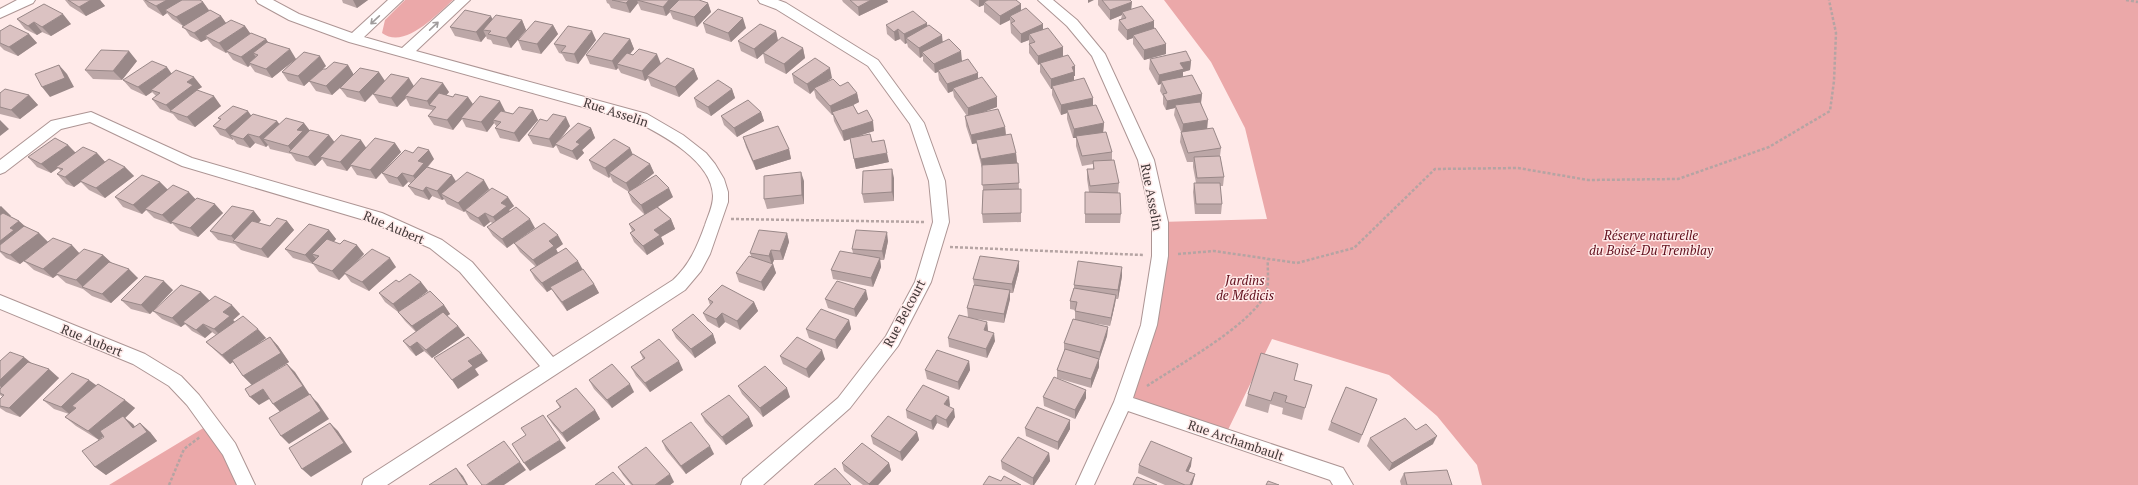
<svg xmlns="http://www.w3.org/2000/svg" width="2138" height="485" viewBox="0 0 2138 485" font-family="'PT Serif',serif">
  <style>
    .green { fill: #eba8a9 }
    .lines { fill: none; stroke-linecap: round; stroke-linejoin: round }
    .street-casing { stroke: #ad9594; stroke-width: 2 }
    .path { stroke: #b5a4a3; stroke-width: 2.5; stroke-dasharray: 3 2; stroke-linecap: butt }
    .street { fill: #fff; fill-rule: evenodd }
    .wall { fill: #bca7a7 }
    .shaded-wall { fill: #988 }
    .building { fill: #dbc2c2; stroke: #988 }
    .oneway { stroke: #a09c9c }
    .labels { text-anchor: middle; stroke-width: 3; stroke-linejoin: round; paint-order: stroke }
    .street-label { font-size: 13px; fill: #423838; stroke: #ffeae9 }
    .park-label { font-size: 13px; font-style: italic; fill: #600e1b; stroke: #ffeae9 }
  </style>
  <rect width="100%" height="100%" fill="#ffeae9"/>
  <path class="green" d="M405,0H453C437,14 405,50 382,33L385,20Z
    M1164,0H2138V485H1482L1477,465L1437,416L1389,375L1272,339L1225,436L1123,402L1149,325L1160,222L1267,219L1245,128L1211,62Z
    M210,424L246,485H109Z"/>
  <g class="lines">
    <defs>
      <path id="street" d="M17,0H35L33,3L0,18V9Z
        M256,0H273L299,14L352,33L388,0H403L364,37L402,48L455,0H470L416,51L647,114L683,135L706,153L715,164L724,179L728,192V202L710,254L701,271L685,290L387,485H362L364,479L540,366L460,272L430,248L371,222L182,166L90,122L61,129L5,172L0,174V160L51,121L91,112L192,158L382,213L442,240L472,262L553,357L673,280C690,264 697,247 705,225C708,216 713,206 713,196C712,161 664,136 637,122L349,42L289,20L258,3Z
        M758,0H778L786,3L878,60L924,123L945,181L949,222L931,282L898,346L850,408L763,485H741L743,479L838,398L886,336L915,282L933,222L929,181L910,124L868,66L776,9L760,3Z
        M1038,0H1053L1077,20L1105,54L1154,160L1168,222V256L1157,325L1133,398L1343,468L1353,485H1333L1330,480L1128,411L1094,485H1076L1114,402L1141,325L1152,256V222L1138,160L1092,56L1067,26Z
        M0,295L145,354L181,376L199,395L235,443L255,485H237L223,455L187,405L169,386L133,364L0,309Z"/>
    </defs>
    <use href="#street" class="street-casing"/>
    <path class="path" d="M2126,0L2138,2
      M731,219L924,222
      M950,247L1143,255
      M1178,254L1214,251L1297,263L1354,248L1435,169L1518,168L1588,180L1678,179L1769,147L1830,111L1834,81L1836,33L1829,0
      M1147,386C1177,366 1249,326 1265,295C1270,285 1267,270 1268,259
      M169,485L184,449L200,437"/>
    <use href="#street" class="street"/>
  </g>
  <path class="wall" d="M65,0H100L105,6L86,16L70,6Z
    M143,0H200L203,2L209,10L221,16L226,23L245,26L250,33L266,39L268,43L296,59L326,66L304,86L288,81L282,72L293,61L272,78L255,72L250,65L248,67L233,60L227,52L226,53L213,46L207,39L201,42L190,36L183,26L172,19L167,13L163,16L148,7Z
    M342,0H368L357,8L343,3Z
    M606,0H699L708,3L711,12L697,27L673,19L670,12L666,16L641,10L638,3L630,13L611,8L609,4L607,3Z
    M842,0H887L888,2L859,16L843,2Z
    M970,0H1016L1021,4V11L1043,24V30L1063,47V56L1075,66V76H1074V81L1093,105L1104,123L1103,133L1112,152V160L1119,183L1118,193L1121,214L1120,223H1085V192H1089L1087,179V169H1093V164L1082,166L1076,146V138H1073L1067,119V113L1061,115L1052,95V89H1051L1040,72V64L1038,65L1029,53V40L1021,43L1011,33L1010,20L1000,25L984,12V5L979,7Z
    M1098,0H1130L1131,9L1154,29L1166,44V54L1144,60L1133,44V38L1127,40L1118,30L1119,20L1121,19L1122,15L1110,20L1098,5Z
    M17,19L71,24L51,36L42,32L37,35L25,29Z
    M492,19L522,20L526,30L511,48L493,44L491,40L487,39L486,36L481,42L455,36L450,27Z
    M703,23L746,28L731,42L706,33Z
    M927,23V26L962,61L953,65L978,78L997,107L982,112L1005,127L1006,135L1016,153L1017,163H1012H1018L1019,189H1021V222L983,223L982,214L983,190L982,168L977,149V143L972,144L966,126L965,116H967L954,97L953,91L948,93L939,80L938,72L935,73L923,61V56L920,58L908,47L907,43L905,44L900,39L895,41L887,34L886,25Z
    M553,25L558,34L541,54L522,50L518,40Z
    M0,31L29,34L37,43L18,56L4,50L0,46Z
    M776,31L778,41L803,48L805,58L786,74L765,63L763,53L757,59L741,51L738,41Z
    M630,39L634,49L630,54L661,64L694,69L698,79L679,97L651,86L648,78L645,81L621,73L618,68L616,70L590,64L586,55Z
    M596,40L578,64L566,61L562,54L559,53L554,44Z
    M1150,59L1191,61L1190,70L1183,72V77L1202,94L1201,102L1207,129L1221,148L1220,156L1224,177L1223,186H1220L1222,204L1221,214H1195L1193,192L1194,183H1196L1193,167V162H1187L1180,142L1181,132L1174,115L1175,108L1166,110L1163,104V96L1160,91L1161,84L1158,85L1149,69Z
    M137,61L122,80L93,79L85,70Z
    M348,65L353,74L385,81L449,92L446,95L453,97H468L473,104L505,111H504L513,114L533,110L538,120L519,142L500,138L495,128L497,127L494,123L487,132L466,127L462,119L453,130L434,125L428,116L432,111V110L410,106L406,98L397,107L379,103L373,94L365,102L347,97L340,88L332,95L316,91L309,81L326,69Z
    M172,74L202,87L197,90L198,91L221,106L195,127L178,120L173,114L160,109L152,99L156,96L152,92L146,96L131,89L123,80Z
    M792,74L832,78L824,83L840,86L857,93L859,102L853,105L858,114L874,131L860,135L872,142L889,162L856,169L850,139L844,141L834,121L833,115H832L816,98L814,90L810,94L794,83Z
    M732,89L735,98L711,116L697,107L694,98Z
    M0,93L29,95L38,105L20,119L0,114Z
    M761,112L764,121L737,137L724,125L721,116Z
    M251,115L277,121L279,124L304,123L309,131L329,135L334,142L366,148L395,143L401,152L376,179L357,175L351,166L347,171L327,166L322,159L315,166L296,161L291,154L270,149L268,145L266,147L255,143L250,148L237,144L233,139V140L220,135L213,126L220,120L218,118Z
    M570,126L561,139L591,128L595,138L582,150L584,153L577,160L560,153L556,145L553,148L533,144L528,135Z
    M743,137L789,149L791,159L756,170L746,147Z
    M68,145L75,153H97L105,162L125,167L134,176L105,198L89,190L81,182L74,187L66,184L57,174L61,171L58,168L51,173L37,167L28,157Z
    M630,148L632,155L650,164L654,173L637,187L673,197L658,207L671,219L675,229L661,237L664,244L647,255L634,242L630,233L632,231L629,224L645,215L632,202L628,192H629L613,182L610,176L609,178L593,169L589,160Z
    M434,159L428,167L452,175L456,181L489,189L514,206L509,210L510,211L535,228L516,242L563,244L556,249L558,253L582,269L594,284L599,293L567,311L556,296L552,289L547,292L535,279L530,270L536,267L520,252L514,243L507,248L493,236L487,227L493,223L490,222L484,227L470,219L465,211L464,212L447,204L444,199L442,200L432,196L429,200L415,195L408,186L411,183L408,182L403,187L389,183L382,173Z
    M894,178V201L864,203L862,194Z
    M804,181V204L767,209L764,199Z
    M160,182L168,190L196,199L223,213L198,237L180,231L172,223L171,224L154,218L146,210L142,214L123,207L115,197Z
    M0,206L11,216H10L19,221L27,228L39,233L48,242L79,253L103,255L111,263L138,278L111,303L92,296L83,289L66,283L57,275L53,278L34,270L24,261L40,249L20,264L6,258L0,252Z
    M261,220L258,223L270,226L287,221L294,230L268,258L241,250L235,244L218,240L210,231Z
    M329,230L336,239L334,242L364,254L351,267H396L369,291L351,282L345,274L339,280L319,272L313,264L293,258L285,249Z
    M787,233L789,242L783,260H774L772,264H773L776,273L764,291L739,282L736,273L751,256L750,253Z
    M888,241L884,260H880L881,267L873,287L833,279L831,270L853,253L852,249Z
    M1019,261V270L1013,293H1010V299L1004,323L969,318L987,322L988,331L995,341L987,358L949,347L948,338L968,317L967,308L974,285L973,279Z
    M1122,276L1118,299H1116L1115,304L1110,326L1092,323L1108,327L1107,336L1099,360V367L1091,388L1057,378V370L1064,352V343L1075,319V310L1070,309V301L1074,288V285Z
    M399,282H421L428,291L411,304L444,305L450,314L447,316L458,326L465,335L432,358L424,351L416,356L410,350L403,341L416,332L405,321L398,312L385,302L379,293Z
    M173,290L156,307L201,292L209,300L240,314L233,320L235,322L266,338L254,346L270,337L278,346L289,362L252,385L243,376L233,362L230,364L206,342L216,335L212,332L205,338L192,331L185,324L181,327L162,319L153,311L150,314L131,309L121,300Z
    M708,299L754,302L758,311L740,330L725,322L719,328L707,321L703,313L710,305Z
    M825,299H868L856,317L828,308Z
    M849,320L851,329L837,349L809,338L806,329Z
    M672,330L713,334L716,343L695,358L676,338Z
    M640,352L683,370L650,392L636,376L631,367L643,359Z
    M780,356L825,359L809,378L783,364Z
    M0,361L33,364L59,378L20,417L6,412L0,408V399L3,397L0,395Z
    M969,361L970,370L959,390L927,379L925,370Z
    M589,380L634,392L612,408L594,389Z
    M1294,380L1305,408L1302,420L1282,414L1283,408L1270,404L1268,413L1245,406L1248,394Z
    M96,385L135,408L125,418L135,427L150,432L157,441L106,475L95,467L104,437L103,436L99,440L76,426L65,417L69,414L54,409L43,400Z
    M738,386L790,397L763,417L742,394Z
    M1086,390V398L1075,419L1044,406L1043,397Z
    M1377,399L1359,443L1328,430L1331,422Z
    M556,401L595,410L600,419L567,442L553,425L547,416L560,408Z
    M950,405L949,407L955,417L948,428L937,423L933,430L907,418L906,410Z
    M701,414L749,417L753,426L726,445L705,422Z
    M1070,420V429L1058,450L1026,436L1025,428Z
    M917,432L919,440L902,461L873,444L871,436Z
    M1370,438L1433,444L1389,471L1367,446Z
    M662,441L714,454L686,474L666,450Z
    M1049,453L1050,461L1034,485H1031L1002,469L1001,461Z
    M842,463H889L891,471L878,485H863L844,471Z
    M1139,465L1191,466L1188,472L1195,474L1193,482L1192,485H1165L1138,473Z
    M618,467L674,482L670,485H631L623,475Z
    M1404,473L1452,485H1401L1400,481Z"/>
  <path class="shaded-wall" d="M91,0H100L105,6L86,16L79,7Z
    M167,0H190L165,10L167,13L163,16L156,6Z
    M353,0H368L357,8Z
    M629,0H641H637L638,3L630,13L626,3Z
    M669,0H679L669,10L670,12L666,16L663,7Z
    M871,0H887L888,2L859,16L858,7Z
    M979,0H993L984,2V5L979,7Z
    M1088,0H1094L1088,3Z
    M203,2L210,12L184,27L176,17Z
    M1132,2L1131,12H1122V15L1110,20V10Z
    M708,3L711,12L697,27L694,17Z
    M1021,4V14L1010,16V20L1000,25V16Z
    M63,14L71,24L51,36L42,27Z
    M221,16L228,26L205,36L207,39L201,42L194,33Z
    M491,16L496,26L483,30L486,36L481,42L476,32Z
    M743,18L746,28L731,42L728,33Z
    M522,20L526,30L511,48L506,38Z
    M1154,21V31L1133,35V38L1127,40V30Z
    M34,22L42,32L37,35L28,26Z
    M927,23L928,32L906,38L907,43L905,44L904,34Z
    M1043,24V33L1029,34V40L1021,43V34Z
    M553,25L558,34L541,54L537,44Z
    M245,26L252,36L226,51L227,52L226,53L219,43Z
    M898,29L900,39L895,41L894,32Z
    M592,31L596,40L578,64L574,54Z
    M776,31L778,41L757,59L754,49Z
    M29,34L37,43L18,56L9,47Z
    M942,35L943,45L922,52L923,56L920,58L919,48Z
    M266,39L272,48L258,55L253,53L258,60L249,63L250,65L248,67L241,57Z
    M630,39L634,49L621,65L617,64L618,68L616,70L612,61Z
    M1166,44V54L1144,60V50Z
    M1063,47V57L1040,63V64L1038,65V56Z
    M803,48L805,58L786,74L784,64Z
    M290,49L296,59L272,78L266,69Z
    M129,51L137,61L122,80L113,71Z
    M961,51L962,61L939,71L938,70V72L935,73L934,64Z
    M657,54L661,64L647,76L648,78L645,81L642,71Z
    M320,56L326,66L304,86L298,76Z
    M1191,61L1190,70L1183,72V79L1161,81V84L1158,85L1159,75L1180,63Z
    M59,65L67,74L74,87L50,97L42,87Z
    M348,65L354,75L332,95L326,86Z
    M1075,66V76H1074V82L1052,86V89H1051V79L1072,67Z
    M167,67L174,77L151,90L152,92L146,96L138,87Z
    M830,68L832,78L815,90L814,88V90L810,94L807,84Z
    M694,69L698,79L679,97L675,87Z
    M379,72L385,81L365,102L359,92Z
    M978,73V82L953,88V91L948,93L947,84Z
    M194,77L202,87L197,90L201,94L171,111L166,105L187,82Z
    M409,78L415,88L405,96L406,98L397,107L391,98Z
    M443,83L449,92L436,107L429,105L427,101Z
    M732,89L735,98L711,116L708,107Z
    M857,93L859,102L834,115L832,112L833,115H832L830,106Z
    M1202,94L1201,103L1175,105V108L1166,110L1167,101Z
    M29,95L38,105L20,119L11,110Z
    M214,96L221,106L195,127L187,117Z
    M468,97L474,106L461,118L462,119L453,130L447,120Z
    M997,97V107L968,118V108Z
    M1093,98V107L1067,110V113L1061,115V105Z
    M500,101L505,111L496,121L493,120L494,123L487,132L481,122Z
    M533,110L538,120L519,142L514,133Z
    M248,111L255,121L230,135L233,139V140L225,130Z
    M761,112L764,121L737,137L734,128Z
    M566,117L570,126L556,144H555L556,145L553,148L549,139Z
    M0,120L9,129L0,136Z
    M1208,120L1207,130L1182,134L1183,124Z
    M277,121L284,130L263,139L268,145L266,147L259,137Z
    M873,121L874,131L844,141L842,131Z
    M304,123L311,132L293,153L288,146L297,130Z
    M1104,123L1103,133L1076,136V138H1073L1074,129Z
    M1005,127L1006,137L976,140L977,143L972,144L971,135Z
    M591,128L595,138L582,150L584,153L577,160L572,151L576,142Z
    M248,134L255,143L250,148L243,139Z
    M329,135L336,144L320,157L322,159L315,166L308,157Z
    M361,140L367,149L350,165L351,166L347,171L340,162Z
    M395,143L401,152L376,179L370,170Z
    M68,145L77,154L56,167L58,168L51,173L41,164Z
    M630,148L634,157L609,173L610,176L609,178L605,168Z
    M789,149L791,159L756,170L753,161Z
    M429,150L434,159L427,167L419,185L413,176L418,161Z
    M97,153L106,163L74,187L65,177Z
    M887,153L889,162L856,169L854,159Z
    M1016,153L1017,163L982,168L981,159Z
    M650,164L654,173L630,192L626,183Z
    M125,167L134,176L105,198L96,188Z
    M892,169L894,178V201L892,192Z
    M801,172L804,181V204L802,195Z
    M402,173L408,182L403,187L397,178Z
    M452,175L457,184L441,194L444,199L442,200L437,191Z
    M484,180L489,189L465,210V211L464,212L458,203Z
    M160,182L169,191L145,209L146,210L142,214L133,205Z
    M426,187L432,196L429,200L423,191Z
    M669,188L673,197L645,215L641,205Z
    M189,192L197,201L171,222L172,223L171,224L162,215Z
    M508,197L514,206L509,210L512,215L499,227L493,217L501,203Z
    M215,204L223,213L198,237L190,228Z
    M1,206L11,216L0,224V207Z
    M254,211L261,220L241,243L237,242L231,236Z
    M485,213L490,222L484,227L478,218Z
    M530,219L535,228L507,248L502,239Z
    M671,219L675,229L661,237L664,244L647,255L643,246L654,230Z
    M19,221L29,230L8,251L0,244V241L10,228Z
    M287,221L294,230L268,258L261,249Z
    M329,230L336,239L319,257L312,254L317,260L313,264L305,255Z
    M887,232L888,241L884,260L882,251Z
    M39,233L48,242L20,264L10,255Z
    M787,233L789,242L783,260L780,251Z
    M558,235L563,244L556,249L559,255L539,269L533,260L549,241Z
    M72,245L81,255L56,274L57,275L53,278L43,269Z
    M357,245L364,254L339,280L332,271Z
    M771,250L774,260L772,265L769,256Z
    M103,255L113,264L84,288L76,280Z
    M390,258L396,267L369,291L362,282Z
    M880,258L881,267L873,287L871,278Z
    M578,261L583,270L550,287L552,289L547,292L542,283Z
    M1019,261V270L1013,293L1012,284Z
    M773,264L776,273L764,291L761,282Z
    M1122,267V276L1118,299V290Z
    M129,269L138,278L111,303L102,294Z
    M164,281L173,290L150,314L141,305Z
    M421,282L428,291L399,313L393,304Z
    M594,284L599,293L567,311L562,302Z
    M866,290L868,299L856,317L854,309Z
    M1010,290V299L1004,323V314Z
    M201,292L210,301L183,322L185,324L181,327L172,318Z
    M1116,295L1115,304L1110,326L1111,318Z
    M754,302L758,311L740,330L737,321Z
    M232,305L240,314L233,320L238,325L223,338L214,329L223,312Z
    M444,305L450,314L419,335L412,326Z
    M722,313L725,322L719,328L716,319Z
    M849,320L851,329L837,349L835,340Z
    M987,322L988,331L984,330Z
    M203,324L212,332L205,338L196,330Z
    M458,326L465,335L432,358L426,350Z
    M1108,327L1107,336L1099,360L1100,352Z
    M258,329L266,338L230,364L222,355Z
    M994,333L995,341L987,358L986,349Z
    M713,334L716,343L695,358L691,349Z
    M270,337L278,346L289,362L252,385L243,376Z
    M417,342L424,351L416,356L410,347Z
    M822,350L825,359L809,378L806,369Z
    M482,353L488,361L475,369L479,375L458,389L452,380L468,361Z
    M24,357L35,366L7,392L0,386V380Z
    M1099,359V367L1091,388V379Z
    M679,361L683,370L650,392L645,383Z
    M969,361L970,370L959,390L958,382Z
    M287,364L295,372L310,395L318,403L329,419L289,444L281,436V413L273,404Z
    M49,369L59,378L20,417L9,408Z
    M89,380L100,388L72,406L77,410L72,416L61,407Z
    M630,384L634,392L612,408L607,400Z
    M787,388L790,397L763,417L760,408Z
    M263,389L271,398L259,405L250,397Z
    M1086,390V398L1075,419V410Z
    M949,397L950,405L945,413L944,404Z
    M125,400L135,408L125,418L133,424L142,436L140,423L150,432L157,441L106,475L95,467L133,428L124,418L99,440L88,431Z
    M954,409L955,417L948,428L946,420Z
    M595,410L600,419L567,442L562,433Z
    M936,415L937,423L933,430L931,421Z
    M749,417L753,426L726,445L722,437Z
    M1070,420V429L1058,450V442Z
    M330,423L338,431L352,452L311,477L302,469Z
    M917,432L919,440L902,461L900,452Z
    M1437,436L1433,444L1389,471L1392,463Z
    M560,440L566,448L530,471L524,463Z
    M710,446L714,454L686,474L681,466Z
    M1049,453L1050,461L1034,485H1033V478Z
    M1192,458L1191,466L1185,479L1186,471Z
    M520,462L526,470L504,485H486Z
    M889,463L891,471L878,485H869V484Z
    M456,468L463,476L468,485H467Z
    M670,474L674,482L670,485H655Z
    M1195,474L1193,482L1192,485H1190Z"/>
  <path class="building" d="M68,0H91L79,7Z
    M145,0H167L156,6Z
    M182,0H200L203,2L176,17L165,10Z
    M612,0H629L626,3Z
    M637,0H669L663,7Z
    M679,0H699L708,3L694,17L669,10Z
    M850,0H871L858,7Z
    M988,0H1016L1021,4L1000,16L984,2Z
    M1102,0H1130L1132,2L1110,10Z
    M44,4L63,14L42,27L34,22L28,26L17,19Z
    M1142,6L1154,21L1127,30L1119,20L1126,18L1122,12Z
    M1026,8L1043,24L1021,34L1011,23L1015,21L1010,16Z
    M718,9L743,18L728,33L703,23Z
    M210,10L221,16L194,33L182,27Z
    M465,10L491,16L476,32L450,27Z
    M913,11L927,23L904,34L898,29L894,32L886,25Z
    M496,15L522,20L506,38L488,34L491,31L483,30Z
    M231,20L245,26L219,43L205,36Z
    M535,21L553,25L537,44L518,40Z
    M760,24L776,31L754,49L738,41Z
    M10,25L29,34L9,47L0,43V31Z
    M929,25L942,35L919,48L906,38Z
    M568,26L592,31L574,54L561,52L566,46L554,44Z
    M1048,28L1063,47L1038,56L1029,44L1035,42L1029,34Z
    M1155,28L1166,44L1144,50L1133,35Z
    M251,33L266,39L241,57L226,51Z
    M604,33L630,39L612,61L586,55Z
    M782,37L803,48L784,64L763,53Z
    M949,39L961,51L934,64L922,52Z
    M267,42L290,49L266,69L249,63L258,55L253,53Z
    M639,49L657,54L642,71L617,64L627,53L633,55Z
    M101,50L129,51L113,71L85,70Z
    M1186,51L1191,61L1180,63L1184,69L1159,75L1150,59Z
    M304,52L320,56L298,76L282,72Z
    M1068,55L1075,66L1072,67L1074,72L1051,79L1040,63Z
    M667,58L694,69L675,87L647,76Z
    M815,58L830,68L807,84L792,74Z
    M968,59L978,73L947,84L938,70Z
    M152,61L167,67L138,87L123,80Z
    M334,62L348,65L326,86L309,81L323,69H326Z
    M59,65L65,78L42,87L35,74Z
    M360,68L379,72L359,92L340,88Z
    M176,70L194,77L187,82L193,85L166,105L152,99L160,93L151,90Z
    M391,74L409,78L391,98L373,94Z
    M1192,75L1202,94L1167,101L1163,94L1167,93L1161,81Z
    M982,77L997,97L968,108L953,88Z
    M421,78L443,83L427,101L405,96Z
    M1084,78L1093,98L1061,105L1052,86Z
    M833,79L840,86L848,82L857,93L830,106L814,88Z
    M718,80L732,89L708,107L694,98Z
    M5,89L29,95L11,110L0,107V93Z
    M197,90L214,96L187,117L170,111Z
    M439,93L453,97L455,94L468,97L447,120L428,116L436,107L429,105Z
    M480,96L500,101L481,122L461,118Z
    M748,100L761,112L734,128L721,116Z
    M1200,102L1208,120L1183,124L1175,105Z
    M853,105L858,114L867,110L873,121L842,131L832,112Z
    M1096,105L1104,123L1074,129L1067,110Z
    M233,106L248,111L225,130L213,126L221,119L218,118Z
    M519,107L533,110L514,133L495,128L501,122L493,120L501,111L513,114Z
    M998,109L1005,127L971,135L965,116Z
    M253,114L277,121L259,137L248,134L243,139L230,135Z
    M553,114L566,117L549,139L528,135L540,119L547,121Z
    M286,118L304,123L297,130L303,131L288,146L263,139Z
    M578,123L591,128L576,142L580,144L572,151L555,144Z
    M778,126L789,149L753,161L743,137Z
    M1213,128L1221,148L1188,153L1181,132Z
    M310,130L329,135L308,157L289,152Z
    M1106,132L1112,152L1082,156L1076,136Z
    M870,134L872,142L884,140L887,153L854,159L850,138Z
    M1011,134L1016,153L981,159L976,140Z
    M341,135L361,140L340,162L320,157Z
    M55,138L68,145L41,164L28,157Z
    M375,138L395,143L370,170L350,165Z
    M614,139L630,148L605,168L589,160Z
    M83,147L97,153L65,177L57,174L63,169L56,167Z
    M418,147L429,150L418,161L424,163L413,176L402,173L397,178L382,173L405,150L413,153Z
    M633,154L650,164L626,183L609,173Z
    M1220,156L1224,177L1197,178L1194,157Z
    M109,159L125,167L96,188L80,181Z
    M1114,160L1119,183L1090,186L1087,169H1094L1093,161Z
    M1018,163L1019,183L982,185V165Z
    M427,167L452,175L437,191L426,187L423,191L408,186Z
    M892,169V192L862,194L863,171Z
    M467,172L484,180L458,203L441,194Z
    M801,172L802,195L764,199V176Z
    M142,175L160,182L133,205L115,197Z
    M656,175L669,188L641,205L628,192Z
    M1194,183H1220L1222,204H1196Z
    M173,185L189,192L162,215L145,209Z
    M492,188L508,197L501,203L507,206L493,217L485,213L478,218L465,210Z
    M1021,189V213L982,214L983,190Z
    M1085,192L1120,193L1121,214H1085Z
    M197,198L215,204L190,228L171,222Z
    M232,206L254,211L231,236L210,231Z
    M516,207L530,219L502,239L487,227Z
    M657,207L671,219L654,230L660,235L643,246L630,233L635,230L629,224Z
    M3,213L19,221L10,228L14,230L0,241V215Z
    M277,218L287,221L261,249L233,241L252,221L270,226Z
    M544,223L558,235L549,241L554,246L533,260L514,243Z
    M309,224L329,230L305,255L285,249Z
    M24,226L39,233L10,255L0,251V245Z
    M759,230L787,233L780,251L771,250L769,256L750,253Z
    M856,230L887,232L882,251L852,249Z
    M53,238L72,245L43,269L24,261Z
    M327,239L340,244L344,240L357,245L332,271L312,263L319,256L312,254Z
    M566,248L578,261L542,283L530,270Z
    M84,249L103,255L76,280L56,274Z
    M372,249L390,258L362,282L344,273Z
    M840,251L880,258L871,278L831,270Z
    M749,256L773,264L761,282L736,273Z
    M980,256L1019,261L1012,284L973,279Z
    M1078,261L1122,267L1118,290L1074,285Z
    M109,262L129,269L102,294L82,287Z
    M583,269L594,284L562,302L550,287Z
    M410,274L421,282L393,304L379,293L396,280L399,282Z
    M145,276L164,281L141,305L121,300Z
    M837,281L866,290L854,309L825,299Z
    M181,285L201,292L172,318L153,311Z
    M722,285L754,302L737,321L722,313L716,319L703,313L713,302L708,299Z
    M974,285L1010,290L1004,314L967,308Z
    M1074,288L1116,295L1111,318L1075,311L1077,302L1070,301Z
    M430,291L444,305L412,326L398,312Z
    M215,296L232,305L223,312L230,316L214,329L203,324L196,330L183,322Z
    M821,309L849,320L835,340L806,329Z
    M443,312L458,326L426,350L417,342L410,347L403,341Z
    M693,314L713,334L691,349L672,330Z
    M959,315L987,322L984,330L994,333L986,349L948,338Z
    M243,316L258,329L222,355L206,342Z
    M1073,319L1108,327L1100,352L1064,343Z
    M270,337L281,353L243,376L232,360Z
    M468,337L482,353L468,361L473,366L452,380L434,358Z
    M797,337L822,350L806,369L780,356Z
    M659,339L679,361L645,383L631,367L645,358L640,352Z
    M1065,349L1099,359L1091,379L1057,370Z
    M937,350L969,361L958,382L925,370Z
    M10,352L24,357L0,380V361Z
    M1261,353L1298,364L1294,380L1312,385L1305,408L1285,402L1287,396L1274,392L1271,401L1248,394Z
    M28,362L49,369L9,408L0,406V399L4,395L0,393V389Z
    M287,364L303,386L273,404L263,389L250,397L245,389Z
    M612,364L630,384L607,400L589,380Z
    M765,366L787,388L760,408L738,386Z
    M72,373L89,380L61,407L43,400Z
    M1054,377L1086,390L1075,410L1043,397Z
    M98,384L125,400L88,431L65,417L76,408L72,406Z
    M923,385L949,397L944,404L954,409L946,420L936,415L931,421L906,410Z
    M1346,387L1377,399L1362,435L1331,422Z
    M576,388L595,410L562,433L547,416L561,407L556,401Z
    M310,394L321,411L281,436L269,418Z
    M729,395L749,417L722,437L701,414Z
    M1037,407L1070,420L1058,442L1025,428Z
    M543,415L560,440L524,463L512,444L526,435L521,428Z
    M123,416L133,428L140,423L147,432L95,467L82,451L104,437L100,431Z
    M888,416L917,432L900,452L871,436Z
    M1405,418L1416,430L1426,424L1437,436L1392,463L1370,438Z
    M691,422L710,446L681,466L662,441Z
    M330,423L344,443L302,469L289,448Z
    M1018,437L1049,453L1033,478L1001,461Z
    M504,441L520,462L486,485H482L467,465Z
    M1151,441L1192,458L1186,471L1195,474L1190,485H1185L1139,465Z
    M862,443L889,463L869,484L842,463Z
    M646,447L670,474L655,485H633L618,467Z
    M456,468L467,485H429Z
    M835,468L851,485H814Z
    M1447,470L1452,485H1407L1404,473Z
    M613,472L625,485H595Z
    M989,476L1001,481L1004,476L1021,485H983Z
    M1137,477L1157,485H1133Z
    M1268,481L1279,485H1266Z"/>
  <defs><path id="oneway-shaft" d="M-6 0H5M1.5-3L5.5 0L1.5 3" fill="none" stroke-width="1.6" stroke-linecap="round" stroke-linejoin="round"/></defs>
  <g class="oneway">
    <use href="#oneway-shaft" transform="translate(375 20) rotate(137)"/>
    <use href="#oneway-shaft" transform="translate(434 26) rotate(-43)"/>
  </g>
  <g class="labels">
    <g class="street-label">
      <text transform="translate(616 112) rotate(18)" y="5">Rue Asselin</text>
      <text transform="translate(1152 197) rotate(79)" y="5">Rue Asselin</text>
      <text transform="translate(394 227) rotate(23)" y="5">Rue Aubert</text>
      <text transform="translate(904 313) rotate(-62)" y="5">Rue Belcourt</text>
      <text transform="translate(92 340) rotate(22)" y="5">Rue Aubert</text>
      <text transform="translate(1236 440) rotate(19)" y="5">Rue Archambault</text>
    </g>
    <g class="park-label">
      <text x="1651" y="240">Réserve naturelle<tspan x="1651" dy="15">du Boisé-Du Tremblay</tspan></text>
      <text x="1245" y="285">Jardins<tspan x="1245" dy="15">de Médicis</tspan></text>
    </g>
  </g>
</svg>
